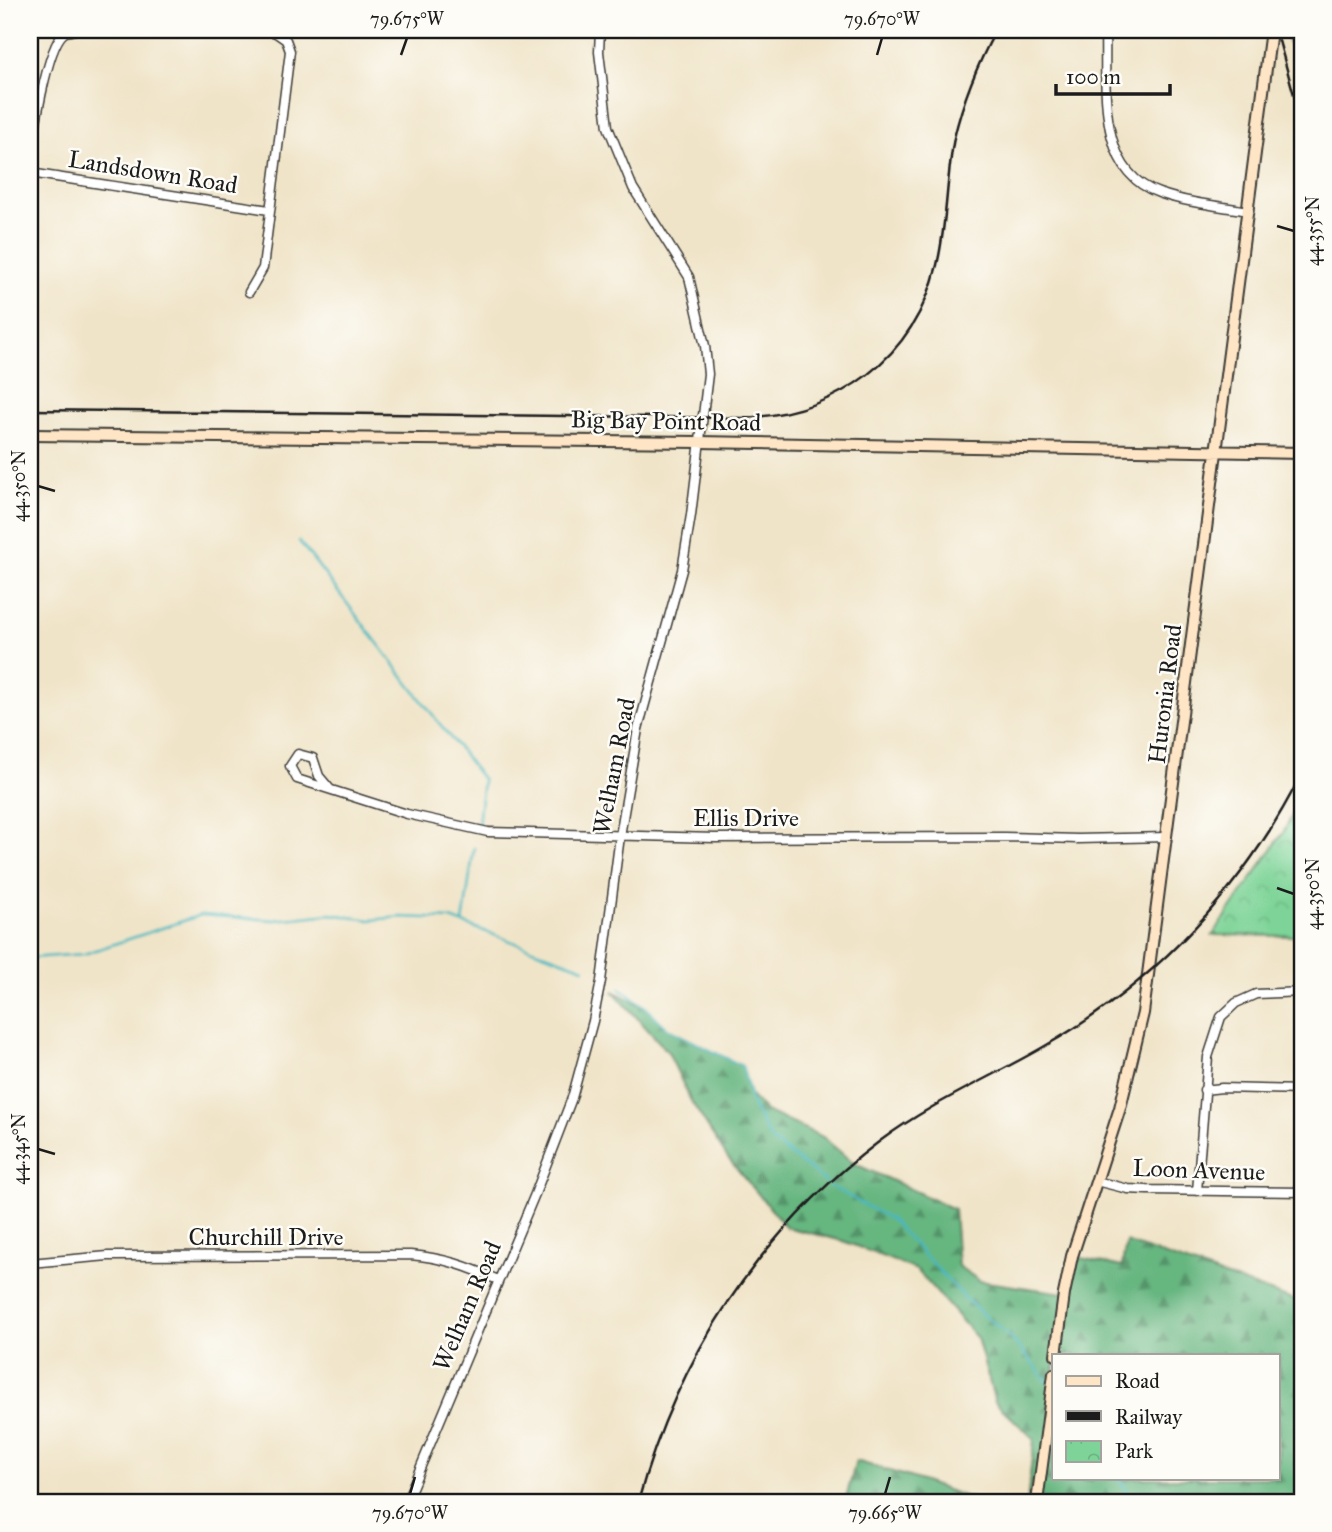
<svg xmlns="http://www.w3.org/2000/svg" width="1332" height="1532" viewBox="0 0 1332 1532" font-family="'IM FELL Great Primer',serif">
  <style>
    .forest { fill: url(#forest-firs); stroke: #41694e; stroke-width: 2; fill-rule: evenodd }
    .park { fill: url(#park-crowns); stroke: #4d785a; stroke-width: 2 }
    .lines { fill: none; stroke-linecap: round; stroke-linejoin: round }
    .stream { stroke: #49b8c0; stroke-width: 2.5 }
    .street-casing { stroke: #3c3a36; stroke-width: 11 }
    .secondary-casing { stroke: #3c3a36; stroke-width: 14 }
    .street { stroke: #fff; stroke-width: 8 }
    .secondary { stroke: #fee5c5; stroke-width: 10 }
    .rail { stroke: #1c1c1c; stroke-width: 2.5 }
    .ticks { fill: none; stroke: #1c1c1c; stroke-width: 2.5 }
    .labels { text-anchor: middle; stroke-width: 5; stroke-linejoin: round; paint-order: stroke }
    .street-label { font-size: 24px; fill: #1c1c1c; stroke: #fdfcf7 }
    .neatline { fill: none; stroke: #1c1c1c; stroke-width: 2.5 }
    .ticks-label { font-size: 18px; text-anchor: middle; fill: #1c1c1c }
  </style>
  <defs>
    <pattern id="forest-firs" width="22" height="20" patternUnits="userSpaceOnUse" patternTransform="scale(1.75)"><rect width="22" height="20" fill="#66b680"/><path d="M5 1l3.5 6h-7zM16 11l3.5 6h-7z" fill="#539368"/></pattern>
    <pattern id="park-crowns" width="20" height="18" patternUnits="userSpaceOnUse" patternTransform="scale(1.75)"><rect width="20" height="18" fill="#7ed498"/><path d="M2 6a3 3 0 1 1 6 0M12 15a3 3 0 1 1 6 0" fill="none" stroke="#6cb582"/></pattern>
  </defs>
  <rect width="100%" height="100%" fill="#fdfcf7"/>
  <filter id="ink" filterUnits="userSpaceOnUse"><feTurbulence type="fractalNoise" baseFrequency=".0143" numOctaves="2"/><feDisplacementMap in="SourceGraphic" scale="14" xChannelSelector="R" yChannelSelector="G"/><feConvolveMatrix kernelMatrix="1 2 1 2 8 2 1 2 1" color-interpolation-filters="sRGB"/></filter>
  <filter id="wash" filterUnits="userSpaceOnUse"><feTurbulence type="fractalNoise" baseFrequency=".00686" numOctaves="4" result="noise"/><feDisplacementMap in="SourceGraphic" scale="28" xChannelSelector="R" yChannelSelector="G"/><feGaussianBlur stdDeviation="1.57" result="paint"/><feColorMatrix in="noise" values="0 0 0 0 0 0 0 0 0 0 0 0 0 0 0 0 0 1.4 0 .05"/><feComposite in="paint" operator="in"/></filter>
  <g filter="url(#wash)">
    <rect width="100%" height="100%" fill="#f0e4c8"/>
    <path class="forest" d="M613,991L645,1007L668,1029L742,1066L750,1095L765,1111L823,1137L853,1163L954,1209L958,1266L980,1281L1064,1293L1072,1256L1122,1267L1126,1242L1296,1301H1302V1502H1027L1034,1439L995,1402L977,1338L917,1270L843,1241L786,1227L727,1157L691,1101L668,1052ZM1054,1355H1278V1478H1054Z
      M856,1461L916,1479L980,1502H845Z"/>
    <path class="park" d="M1285,30H1302V92Z
      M1302,796V936L1213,935L1283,833Z"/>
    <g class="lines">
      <path class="stream" d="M299,541L483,780L478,825
        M463,923L474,848
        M30,958L84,954L201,915L274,920L331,914L370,920L401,917L451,919L584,968
        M620,988L645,1007L668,1029L742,1066L753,1107L771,1140L826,1182
        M830,1186L890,1219L970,1303L1012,1339L1049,1383
        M1119,1478L1133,1502"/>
    </g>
  </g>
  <g filter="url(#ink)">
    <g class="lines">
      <defs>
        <path id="street" d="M133,30H266L276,33L286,40L290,51L263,268L249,292
          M1105,30C1107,83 1095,171 1159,193C1187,203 1219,206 1249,211
          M30,163C33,139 46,47 64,33C67,31 71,31 75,30
          M30,173L269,210
          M330,789L319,776L313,758L298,754L290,766L297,779L407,814L488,832L715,838L1004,837L1078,839L1167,837
          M1204,1090L1222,1088L1302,1090
          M1096,1181L1128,1189L1147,1190L1302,1192
          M1197,1191L1208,1057L1221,1017L1236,1003L1256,994L1302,992
          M30,1263L108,1256L410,1255C444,1258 467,1266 498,1280
          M406,1502L535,1194L572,1098L593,1021L601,981L620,836L638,729L682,570L691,515L708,374L705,346L689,277L633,188L608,127L599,52L600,30"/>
        <path id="secondary" d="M30,435L699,442L1302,453
          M1056,1355L1064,1294L1072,1256L1120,1108L1143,1013L1271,30
          M1037,1502L1054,1374"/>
      </defs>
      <use href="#street" class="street-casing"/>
      <use href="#secondary" class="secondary-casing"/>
      <use href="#street" class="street"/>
      <use href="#secondary" class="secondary"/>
      <path class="rail" d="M1276,30L1302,124
        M30,410L744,418C838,413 914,359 937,265C947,224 946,180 954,138C963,100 977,65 996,30
        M638,1502C677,1358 761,1230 880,1141C932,1102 990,1078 1045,1046C1156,983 1245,887 1302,773"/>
    </g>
  </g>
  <path class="ticks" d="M401,55L407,38M877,55L882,38M1277,226L1294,231M38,486L55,491M1277,888L1294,894M38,1149L55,1154M410,1494L415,1477M885,1494L890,1477"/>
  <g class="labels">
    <g class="street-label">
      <text transform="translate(153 172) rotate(9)" y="8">Landsdown Road</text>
      <text transform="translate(666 421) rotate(1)" y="8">Big Bay Point Road</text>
      <text transform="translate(1165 694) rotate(-83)" y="8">Huronia Road</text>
      <text transform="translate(614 766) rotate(-79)" y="8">Welham Road</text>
      <text x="746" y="826">Ellis Drive</text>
      <text transform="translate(1199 1170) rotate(2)" y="8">Loon Avenue</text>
      <text x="266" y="1245">Churchill Drive</text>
      <text transform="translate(467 1306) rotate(-67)" y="8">Welham Road</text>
    </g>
  </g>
  <rect width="1332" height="1532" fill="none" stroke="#fdfcf7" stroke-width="77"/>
  <rect x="1052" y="1354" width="228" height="126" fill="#fdfcf7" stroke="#a3a29f" stroke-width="2"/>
  <rect x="1066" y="1376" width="35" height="10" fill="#fee5c5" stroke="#a3a29f" stroke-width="2"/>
  <text x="1115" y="1388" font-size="21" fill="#1c1c1c">Road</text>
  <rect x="1066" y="1411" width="35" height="10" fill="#1c1c1c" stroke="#a3a29f" stroke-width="2"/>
  <text x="1115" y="1424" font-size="21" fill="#1c1c1c">Railway</text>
  <rect x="1066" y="1441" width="35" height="21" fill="url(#park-crowns)" stroke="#a3a29f" stroke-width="2"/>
  <text x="1115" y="1458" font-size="21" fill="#1c1c1c">Park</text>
  <path d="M1056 84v10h114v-10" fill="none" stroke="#1c1c1c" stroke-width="3.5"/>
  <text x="1066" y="84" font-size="21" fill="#1c1c1c" stroke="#fdfcf7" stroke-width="5" paint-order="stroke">100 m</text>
  <rect x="38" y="38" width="1256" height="1456" class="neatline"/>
  <g class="ticks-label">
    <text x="407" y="25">79.675°W</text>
    <text x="882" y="25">79.670°W</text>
    <text transform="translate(1313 231) rotate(-90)" y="6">44.355°N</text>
    <text transform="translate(19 486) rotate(-90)" y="6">44.350°N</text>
    <text transform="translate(1313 894) rotate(-90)" y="6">44.350°N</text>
    <text transform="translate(19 1149) rotate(-90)" y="6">44.345°N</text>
    <text x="410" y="1519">79.670°W</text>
    <text x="885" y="1519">79.665°W</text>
  </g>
</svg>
